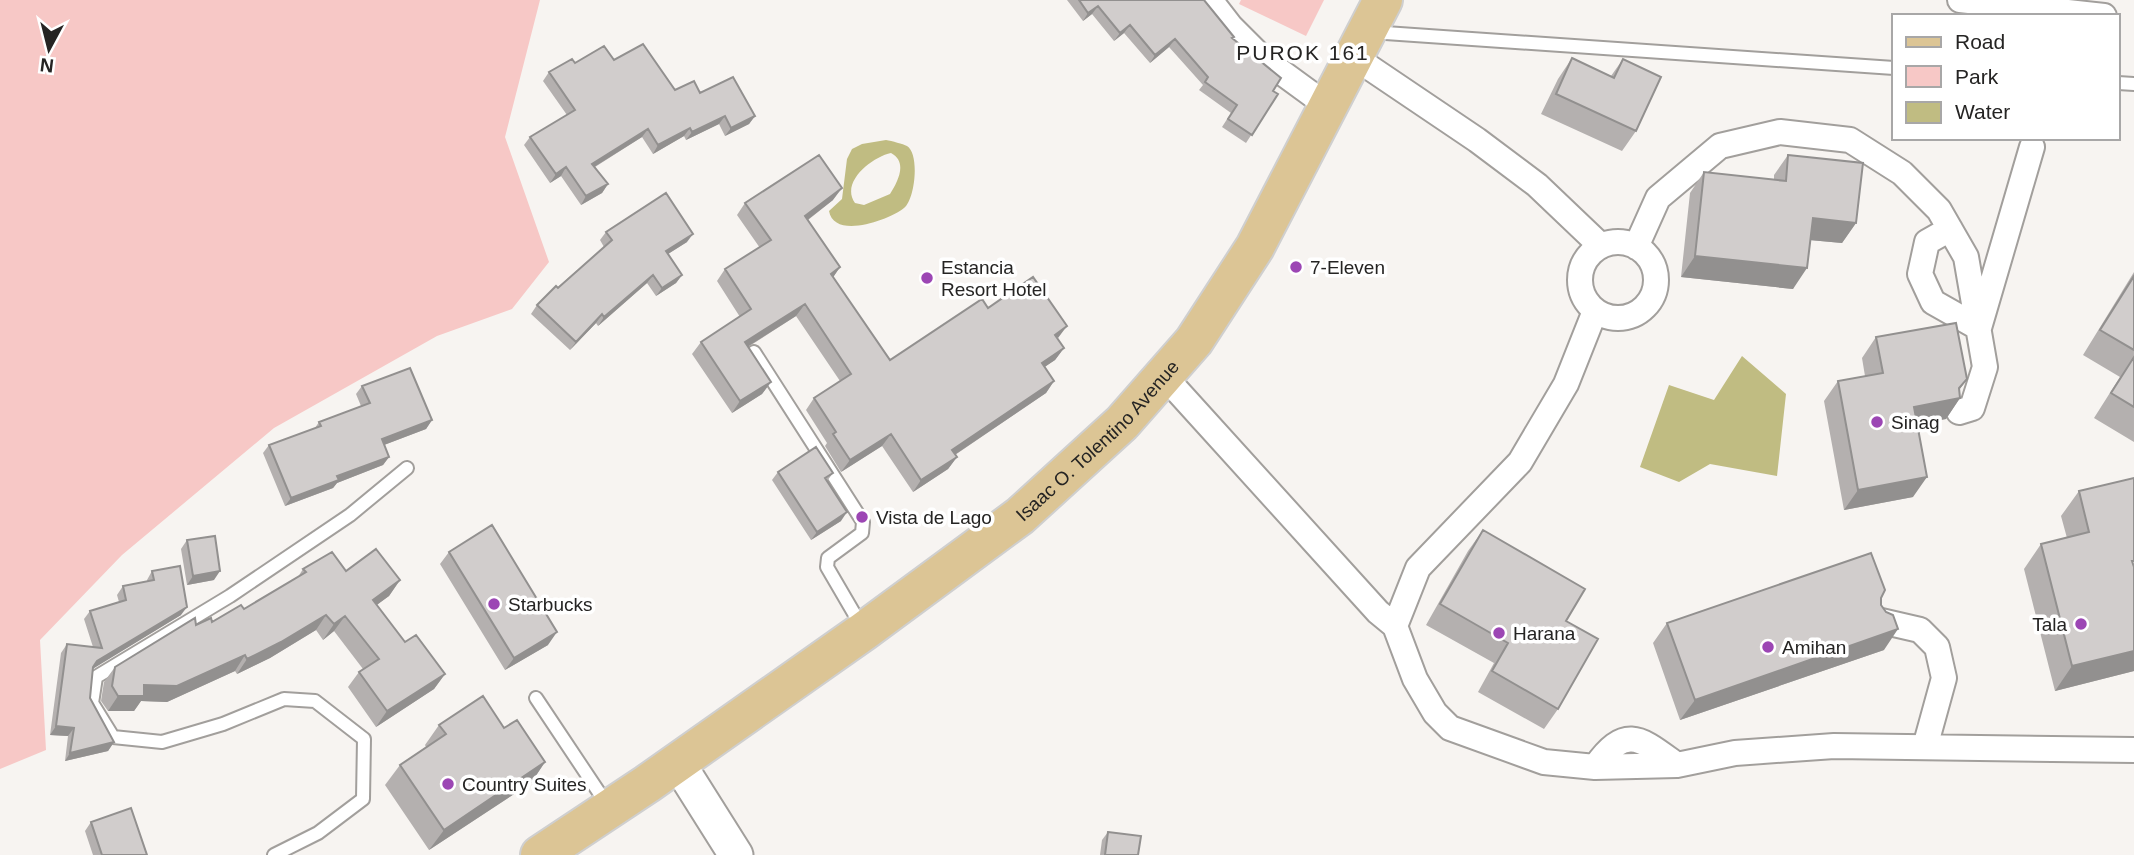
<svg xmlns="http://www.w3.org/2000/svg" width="2134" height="855" viewBox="0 0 2134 855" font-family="Arial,sans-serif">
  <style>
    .green { fill: #f7c8c6 }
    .water { fill: #c0bc82; fill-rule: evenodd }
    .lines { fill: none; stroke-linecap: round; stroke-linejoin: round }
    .lane-casing { stroke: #a29f9c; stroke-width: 16 }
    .street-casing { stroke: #a29f9c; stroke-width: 28 }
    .secondary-casing { stroke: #a29f9c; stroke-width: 37 }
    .primary-casing { stroke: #cfcfcf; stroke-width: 42 }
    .lane { stroke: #fff; stroke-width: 12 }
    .street { stroke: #fff; stroke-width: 24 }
    .secondary { stroke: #fff; stroke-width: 33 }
    .primary { stroke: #dcc595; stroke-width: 38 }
    .wall { fill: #b4b0af }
    .shaded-wall { fill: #92908f }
    .building { fill: #d1cdcc; stroke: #92908f; stroke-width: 2 }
    .poi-dot { fill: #9c46b4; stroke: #fff; stroke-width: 2.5 }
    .labels { text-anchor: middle; stroke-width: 7; stroke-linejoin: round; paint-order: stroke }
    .poi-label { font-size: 19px; fill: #252423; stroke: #fff; text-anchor: start }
    .street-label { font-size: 19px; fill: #252423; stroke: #fff }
    .neighbourhood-label { font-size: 21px; letter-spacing: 2px; fill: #252423; stroke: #fff }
  </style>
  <rect width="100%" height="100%" fill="#f7f4f1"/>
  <path class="green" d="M0,0H540L505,137L549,262L512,309L437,336L274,428L122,555L40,640L46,750L0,769Z
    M1241,0H1324L1306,36L1239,4Z"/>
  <path class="water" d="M886,140C892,141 903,144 907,146C920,154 915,200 904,208C889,220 834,240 829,211L842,199L847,159L852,149L862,144ZM891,153C908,162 898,181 890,194L864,205L855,203C840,182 872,157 891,153Z
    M1742,356L1786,394L1777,476L1710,464L1679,482L1640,467L1669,385L1714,400Z"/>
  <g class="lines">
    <defs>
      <path id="lane" d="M1371,32L1894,68
        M2118,83L2134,84
        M754,352L863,522L862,533L828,558L827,567L862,627
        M536,698L608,806
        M274,855L318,833L363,799L364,739L315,701L284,699L223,724L162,742L113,737L92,703L96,677L230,596L350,515L407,468"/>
      <path id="street" d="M1210,0L1231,27L1262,58L1329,107
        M1960,0L2104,16
        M1354,57L1477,140L1537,185L1601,246
        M1950,229L1927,242L1920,274L1933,302L1979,328L2032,147
        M1580 280a38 38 0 1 1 76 0a38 38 0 1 1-76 0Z
        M1636,247L1658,198L1720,146L1780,132L1850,140L1902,173L1939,210L1966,257L1985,367L1972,408L1959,412
        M1164,376L1378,612L1395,626L1415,679L1435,713L1450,728L1544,762L1595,767L1677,765L1735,753L1834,746L2134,750
        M1881,621L1920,630L1937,647L1944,678L1925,747
        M1395,626L1418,568L1520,462L1566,384L1595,311
        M1595,767C1626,723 1641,739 1677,765"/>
      <path id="secondary" d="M678,763L736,855"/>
      <g id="primary">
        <path id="s1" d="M540,855L647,784L864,631L1020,516L1122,423L1194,341L1255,247L1383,0"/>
      </g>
    </defs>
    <use href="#lane" class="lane-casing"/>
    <use href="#street" class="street-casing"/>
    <use href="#secondary" class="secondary-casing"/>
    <use href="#primary" class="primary-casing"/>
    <use href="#lane" class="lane"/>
    <use href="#street" class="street"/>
    <use href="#secondary" class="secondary"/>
    <use href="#primary" class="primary"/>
  </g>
  <path class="wall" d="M1067,0H1204L1273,91L1278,94L1246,143L1222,127L1231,113L1199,90L1203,85L1169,47L1150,63L1124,33L1114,41L1092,14L1083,21Z
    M1572,58L1611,76L1623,59L1636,131L1622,151L1541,114L1558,79Z
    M614,60L675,90L700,93L755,116L749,124L725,136L719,124L686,140L684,136L653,154L642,137L595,167L608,184L602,193L581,205L561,176L550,183L524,145L530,137L567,115L543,81L549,72L575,63Z
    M1788,155L1856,223L1842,243L1810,240L1793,289L1681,277L1690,193L1704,172L1774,180V175Z
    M833,200L808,220L840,267L833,277L890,360L988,308L1058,339L1064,348L1055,360L1044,367L1054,381L1046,393L955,455L957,457L948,469L913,492L882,446L841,472L825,446L827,443L806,410L814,398L840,381L796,316L748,347L771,382L762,394L732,413L692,354L701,342L740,317L717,281L725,269L760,248L737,215L745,203Z
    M606,232L687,242L668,254L682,275L676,283L656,296L647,283L598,326L596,323L570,350L531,314L537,305L604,247L600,240Z
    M2134,272V442L2094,418L2120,377L2083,355Z
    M1876,337L1967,379L1959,389L1960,398L1946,419L1917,424L1913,497L1844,510L1824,401L1838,381L1865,376L1862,358Z
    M362,386L432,420L426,429L384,445L389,457L383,465L337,483L333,488L285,506L263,453L269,445L315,428L319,422L361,406L356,394Z
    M778,472L833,473L827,481L841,521L811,540L772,480Z
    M2079,491L2134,671L2055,691L2024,569L2041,544L2067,538L2061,516Z
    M1483,530L1566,621L1558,709L1544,729L1478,692L1494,663L1426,625L1468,551Z
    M187,540L214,580L187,585L181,549Z
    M449,552L548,645L505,670L440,564Z
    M303,569L346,571L400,580L389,596L376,605L405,642L445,674L434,689L376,727L348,687L359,672L363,669L334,631L323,640L316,630L270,658L237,674L235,671L167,702L141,701L134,711H108L101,701L104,682L115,667L196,625L212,622L244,609L298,577Z
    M152,571L181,615L93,668L90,698L114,742L108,751L65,761L68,736L50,735L61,653L67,644L93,647L84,619L90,611L119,602L117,595L123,586L147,581V580Z
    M1881,598L1884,650L1680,720L1653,643L1667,623Z
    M439,725L504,728L545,762L531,783L429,850L385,785L400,765L426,747L425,745Z
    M91,822L147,855H93L85,831Z
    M1108,832L1138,855H1100L1102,840Z"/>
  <path class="shaded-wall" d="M1098,6L1092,14L1083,21L1088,13Z
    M1130,25L1124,33L1114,41L1120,33Z
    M1175,39L1169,47L1150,63L1155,55Z
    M725,116L719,124L686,140L692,132Z
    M755,116L749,124L725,136L731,128Z
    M690,128L684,136L653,154L658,145Z
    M648,129L642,137L586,172L592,164Z
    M566,167L561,176L550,183L556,174Z
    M608,184L602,193L581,205L586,196Z
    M842,188L833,200L797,228L805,216Z
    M1813,218L1856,223L1842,243L1798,239Z
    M693,234L687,242L660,259L666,251Z
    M1695,256L1807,268L1793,289L1681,277Z
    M840,267L832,279L831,274Z
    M653,275L647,283L598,326L604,317Z
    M682,275L676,283L656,296L662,288Z
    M805,304L796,316L736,354L745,342Z
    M602,314L596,323L570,350L576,342Z
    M1067,326L1058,338L1055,335Z
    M1064,348L1055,360L1033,375L1042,363Z
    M1967,379L1952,400L1960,398L1946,419L1899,427L1914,407L1959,388Z
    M1054,381L1046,393L944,462L952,450Z
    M771,382L762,394L732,413L740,401Z
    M432,420L426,429L376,448L382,439Z
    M891,434L882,446L841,472L850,460Z
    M389,457L383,465L337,483L333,488L285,506L291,498L337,476Z
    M957,457L948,469L913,492L921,480Z
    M1927,477L1913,497L1844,510L1858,490Z
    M847,512L841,521L811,540L817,532Z
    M220,571L214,580L187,585L193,576Z
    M400,580L389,596L362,616L373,600Z
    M187,607L181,615L91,670L97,661Z
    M326,615L316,630L270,658L237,674L247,659Z
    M345,616L334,631L323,640L334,624Z
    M1898,629L1884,650L1680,720L1695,700Z
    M557,632L548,645L505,670L514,658Z
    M2134,651V671L2055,691L2072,666Z
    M245,655L235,671L167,702L141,701L134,711H108L118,696L144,685Z
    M445,674L434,689L376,727L387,711Z
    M56,726L74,728L68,736L50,735Z
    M114,742L108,751L65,761L70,753Z
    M545,762L531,783L429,850L444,830Z"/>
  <path class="building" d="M1079,0H1204L1234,37L1232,38L1281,78L1273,91L1278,94L1252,135L1228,119L1237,105L1205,82L1208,77L1175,39L1155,55L1130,25L1120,33L1098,6L1088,13Z
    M643,44L675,90L694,81L700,93L733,77L755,116L731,128L725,116L692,132L690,128L658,145L648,129L592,164L608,184L586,196L566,167L556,174L530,137L575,110L549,72L572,59L575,63L604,46L614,60Z
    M1572,58L1614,78L1623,59L1661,77L1636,131L1556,94Z
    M819,155L842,188L805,216L840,267L831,274L890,360L982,299L988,308L1033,277L1067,326L1055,335L1064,348L1042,363L1054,381L952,450L957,457L921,480L891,434L850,460L833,434L836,432L814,398L851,374L805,304L745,342L771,382L740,401L701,342L751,309L725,269L771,240L745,203Z
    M1788,155L1863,163L1856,223L1813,218L1807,268L1695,256L1704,172L1786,181Z
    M666,193L693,234L666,251L682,275L662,288L653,275L604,317L602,314L576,342L537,305L556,286L558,288L612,240L606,232Z
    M2134,276V350L2100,330Z
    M1956,323L1967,379L1959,388L1960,398L1914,407L1927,477L1858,490L1838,381L1883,373L1876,337Z
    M2134,357V407L2111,393Z
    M410,368L432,420L382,439L389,457L337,476L339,480L291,498L269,445L321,426L319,422L370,403L362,386Z
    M816,447L833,473L825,478L847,512L817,532L778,472Z
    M2134,478V561H2132L2134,567V651L2072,666L2041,544L2089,532L2079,491Z
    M492,525L557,632L514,658L449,552Z
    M1483,530L1585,589L1566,621L1598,639L1558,709L1492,671L1508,643L1440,604Z
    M215,536L220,571L193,576L187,540Z
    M376,549L400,580L373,600L405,642L416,635L445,674L387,711L359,672L379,659L345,616L334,624L326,615L281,642L247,659L245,655L177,686L144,685V696H118L112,686L115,667L195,618L196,625L211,618L212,622L241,605L244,609L306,572L303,569L332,552L346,571Z
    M1871,553L1885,590L1881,598V605L1886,612L1893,615L1898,629L1695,700L1667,623Z
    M180,566L187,607L97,661L93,667L90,698L114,742L70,753L74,728L56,726L67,644L102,648L90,611L126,600L123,586L154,580L152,571Z
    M483,696L504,728L517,720L545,762L444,830L400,765L446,734L439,725Z
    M131,808L147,855H102L91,822Z
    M1108,832L1141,836L1138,855H1105Z"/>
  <g class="poi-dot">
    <circle cx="1296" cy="267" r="7"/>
    <circle cx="927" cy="278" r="7"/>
    <circle cx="1877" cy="422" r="7"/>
    <circle cx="862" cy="517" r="7"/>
    <circle cx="494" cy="604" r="7"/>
    <circle cx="2081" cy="624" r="7"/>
    <circle cx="1499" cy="633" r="7"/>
    <circle cx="1768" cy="647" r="7"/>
    <circle cx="448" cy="784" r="7"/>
  </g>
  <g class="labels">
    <g class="poi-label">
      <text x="941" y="274">Estancia<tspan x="941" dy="22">Resort Hotel</tspan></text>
      <text x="1310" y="274">7-Eleven</text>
      <text x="1891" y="429">Sinag</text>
      <text x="876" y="524">Vista de Lago</text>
      <text x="508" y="611">Starbucks</text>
      <text x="2067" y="631" text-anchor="end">Tala</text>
      <text x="1513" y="640">Harana</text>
      <text x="1782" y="654">Amihan</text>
      <text x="462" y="791">Country Suites</text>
    </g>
    <g class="street-label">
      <text dy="7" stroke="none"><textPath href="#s1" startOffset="696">Isaac O. Tolentino Avenue</textPath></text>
    </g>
    <g class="neighbourhood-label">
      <text x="1303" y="60">PUROK 161</text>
    </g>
  </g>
  <rect x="1892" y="14" width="228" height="126" fill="#ffffff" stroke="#a8a7a7" stroke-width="2"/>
  <rect x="1906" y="37" width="35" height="10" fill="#dcc595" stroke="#a8a7a7" stroke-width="2"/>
  <text x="1955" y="49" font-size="21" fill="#252423">Road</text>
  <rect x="1906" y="66" width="35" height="21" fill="#f7c8c6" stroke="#a8a7a7" stroke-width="2"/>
  <text x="1955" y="84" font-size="21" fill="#252423">Park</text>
  <rect x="1906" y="102" width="35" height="21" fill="#c0bc82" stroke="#a8a7a7" stroke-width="2"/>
  <text x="1955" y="119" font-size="21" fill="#252423">Water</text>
  <g transform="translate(49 49) rotate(187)" stroke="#ffffff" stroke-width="5" paint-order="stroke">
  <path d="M0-5L12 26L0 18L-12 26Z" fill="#252423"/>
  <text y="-10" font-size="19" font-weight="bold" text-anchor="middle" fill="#252423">N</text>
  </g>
</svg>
